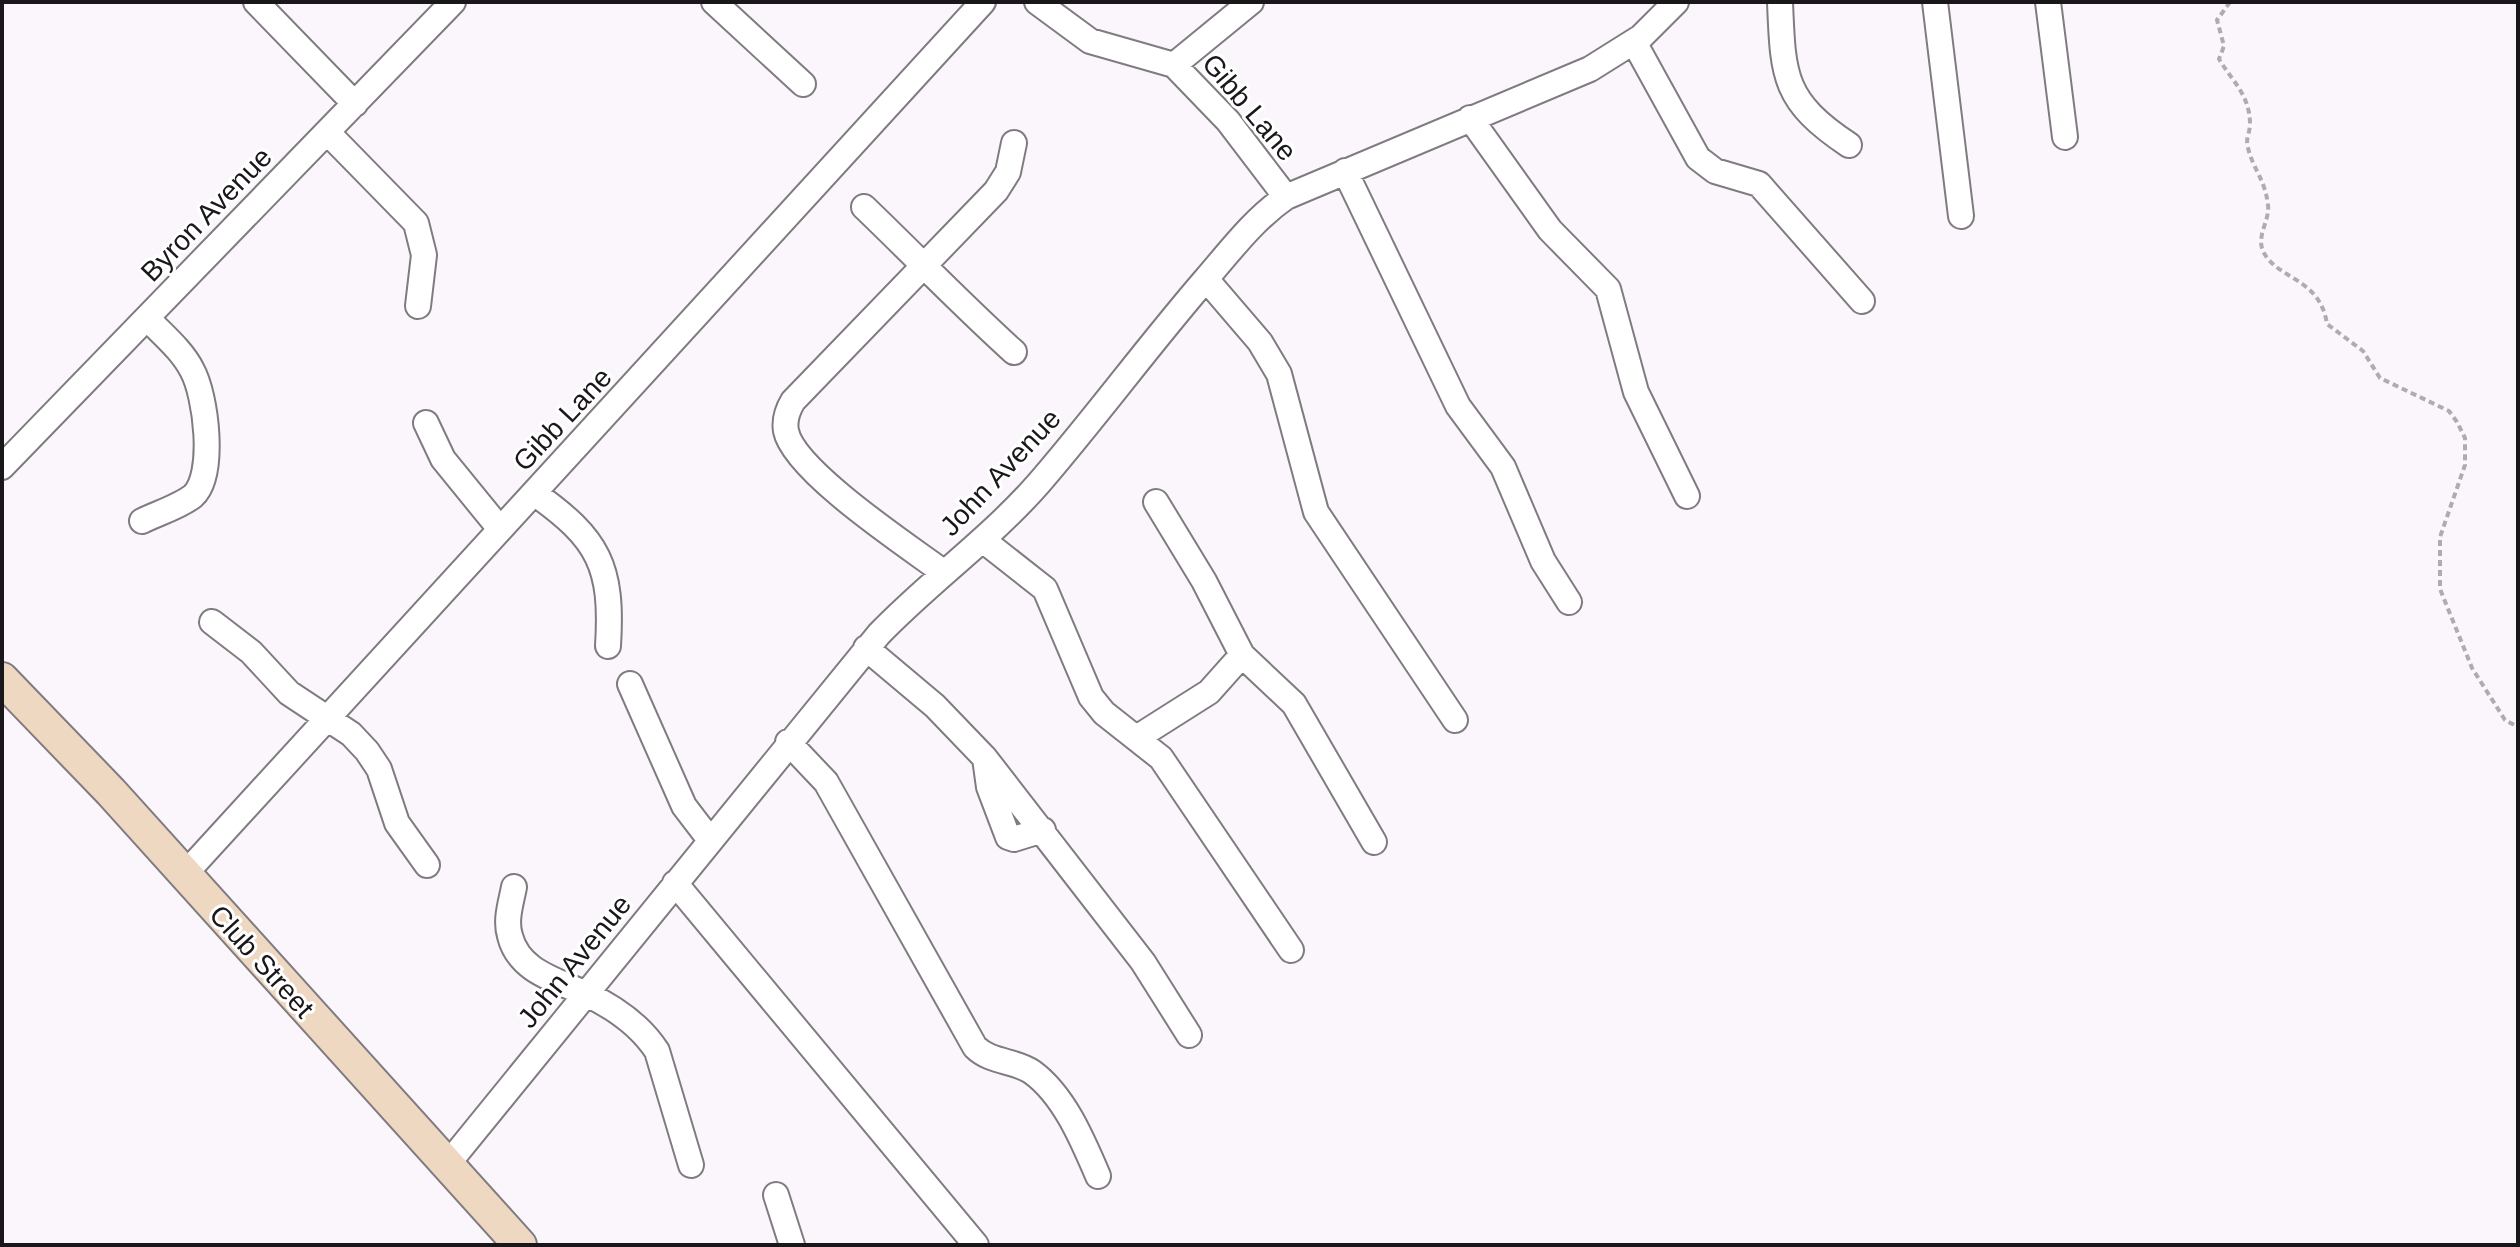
<svg xmlns="http://www.w3.org/2000/svg" width="2520" height="1247" viewBox="0 0 2520 1247" font-family="Arial,sans-serif">
  <style>
    .lines { fill: none; stroke-linecap: round; stroke-linejoin: round }
    .street-casing { stroke: #807b80; stroke-width: 28 }
    .secondary-casing { stroke: #807b80; stroke-width: 36 }
    .path { stroke: #afabb0; stroke-width: 4; stroke-dasharray: 6 4; stroke-linecap: butt }
    .street { stroke: #fff; stroke-width: 24 }
    .secondary { stroke: #eed8c1; stroke-width: 32 }
    .labels { text-anchor: middle; stroke-width: 6; stroke-linejoin: round; paint-order: stroke }
    .street-label { font-size: 28px; fill: #191719; stroke: #fff }
  </style>
  <rect width="100%" height="100%" fill="#fbf6fc"/>
  <g class="lines">
    <defs>
      <path id="street" d="M256,2L355,104
        M714,2L803,84
        M1037,2L1090,41L1174,65L1228,121L1286,197
        M1780,2C1783,77 1783,101 1849,145
        M1935,2L1961,216
        M2048,2L2065,137
        M1634,42L1698,158L1715,171L1759,184L1862,301
        M1174,65L1251,2
        M1470,118L1550,230L1608,289L1636,392L1687,496
        M327,132L416,223L424,255L418,306
        M1345,171L1458,406L1503,467L1543,561L1569,602
        M864,207C914,255 962,305 1014,352
        M1206,279L1260,342L1279,374L1316,512L1455,720
        M426,423L443,459L500,529
        M2,467L453,2
        M534,493C599,539 613,566 608,646
        M1156,502L1204,581L1242,655L1294,704L1374,842
        M142,521C158,513 179,507 193,496C216,475 206,395 192,370C182,350 162,334 147,318
        M984,541L1045,589L1091,697L1104,713L1161,758L1291,950
        M943,572C908,546 794,471 786,431C784,420 787,411 793,401L996,191L1008,172L1014,143
        M212,622L251,652L289,693L351,734L367,751L379,769L397,823L427,865
        M866,648L935,706L985,758L989,787L1008,837L1014,839L1043,830
        M630,684L684,806L710,840
        M1138,737L1209,692L1242,655
        M788,742L826,782L975,1047C991,1063 1015,1060 1032,1072C1064,1095 1083,1141 1098,1176
        M985,758L1143,962L1189,1035
        M184,875L983,2
        M675,883L976,1245
        M514,887C511,903 505,920 510,936C519,972 557,980 586,994C614,1007 640,1025 657,1051L691,1165
        M447,1165L879,634C930,581 990,539 1039,483C1096,417 1148,346 1205,280C1231,250 1254,219 1286,197L1590,69L1641,37L1676,2
        M776,1195L792,1245"/>
      <path id="secondary" d="M2,679L111,792L520,1245"/>
    </defs>
    <use href="#street" class="street-casing"/>
    <use href="#secondary" class="secondary-casing"/>
    <path class="path" d="M2230,2L2217,20L2224,46L2219,59C2232,81 2250,95 2250,124C2250,133 2245,139 2248,148C2253,169 2265,179 2268,205C2270,221 2255,237 2264,253C2279,280 2320,278 2327,324L2363,351L2380,378L2449,411L2457,422L2465,438V465L2440,537V589L2472,668L2505,720L2518,727"/>
    <use href="#street" class="street"/>
    <use href="#secondary" class="secondary"/>
  </g>
  <g class="labels">
    <g class="street-label">
      <text transform="translate(1250 107) rotate(50)" y="10">Gibb Lane</text>
      <text transform="translate(206 214) rotate(-46)" y="10">Byron Avenue</text>
      <text transform="translate(562 419) rotate(-47)" y="10">Gibb Lane</text>
      <text transform="translate(1000 472) rotate(-47)" y="10">John Avenue</text>
      <text transform="translate(262 961) rotate(48)" y="10">Club Street</text>
      <text transform="translate(574 961) rotate(-51)" y="10">John Avenue</text>
    </g>
  </g>
  <rect width="2520" height="1247" fill="none" stroke="#191719" stroke-width="8"/>
</svg>
